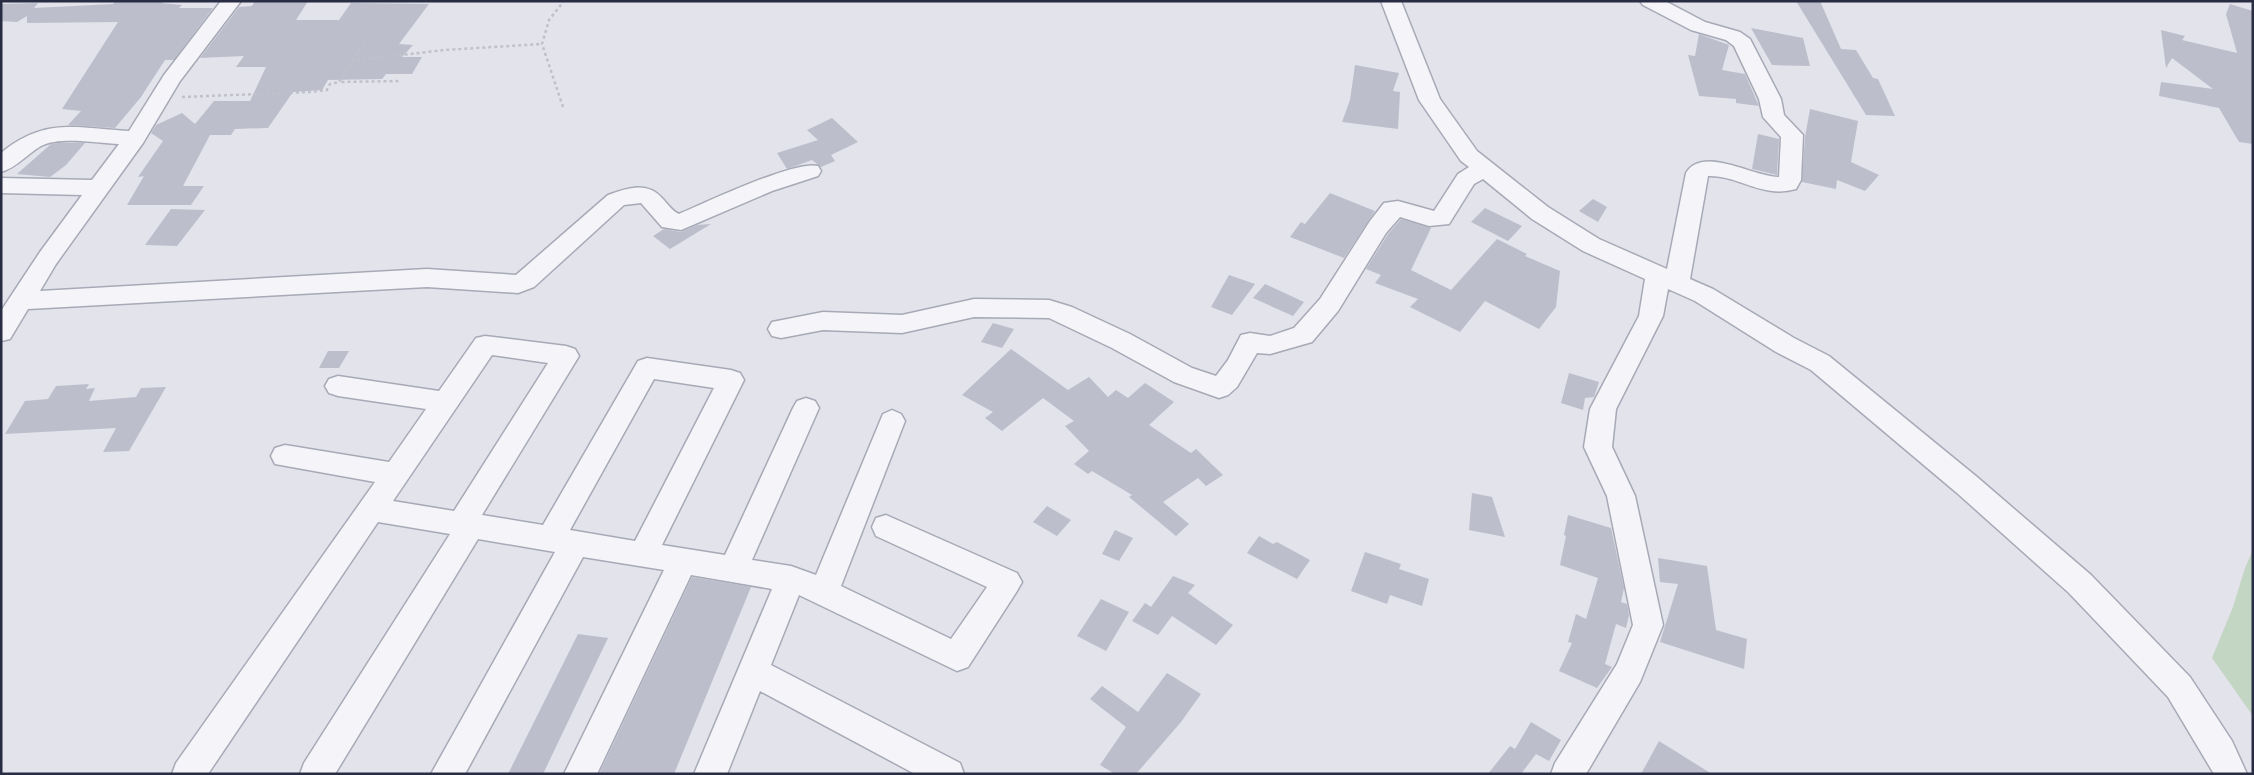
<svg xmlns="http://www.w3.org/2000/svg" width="2254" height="775" viewBox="0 0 2254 775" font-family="Roboto,sans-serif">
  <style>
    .green { fill: #c3d5c3 }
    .building { fill: #bcbecb }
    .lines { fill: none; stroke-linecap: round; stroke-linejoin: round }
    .minor-casing { stroke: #a7a9b6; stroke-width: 3 }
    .path { stroke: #c0c1ca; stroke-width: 2.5; stroke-dasharray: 3 3; stroke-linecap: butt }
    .minor { fill: #f5f5f9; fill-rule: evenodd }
  </style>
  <rect width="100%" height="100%" fill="#e2e3eb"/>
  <path class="green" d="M2253,550V716L2212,658L2233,607L2245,568Z"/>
  <path class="building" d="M115,1H165L161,3L182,5L179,8H213L174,60H165L141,97L115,128L68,125L81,111L62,109L118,22L27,23V16L17,22L1,21V4L38,3L34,8L113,4Z
    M255,1H308L296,20H339L351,3L429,4L399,44L413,45L402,57H422L412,74H386L382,79L328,80L322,90L293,92L268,128L235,129L231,135H210L183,186H204L191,205H127L144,176L138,177L163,141L151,133L156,125L182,113L195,124L214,101H250L266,67H236L244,56L200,58L239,7L252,6Z
    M1796,1H1820L1841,49L1856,50L1873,78L1878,79L1895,116L1866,115Z
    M2230,4L2253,11V144L2239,142L2219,108L2159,96L2161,82L2213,89L2172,58L2166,68L2161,30L2185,36L2182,40L2237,53L2226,14Z
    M1751,28L1803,38L1810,66L1772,65Z
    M1699,34L1729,45L1722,70L1745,74L1759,106L1736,103V99L1699,96L1688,55L1695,56Z
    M1355,65L1399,73L1393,91L1400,92L1398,129L1342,122L1350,100Z
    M1810,109L1858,121L1851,162L1879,175L1865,191L1837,180L1836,189L1802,182L1805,137Z
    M832,118L858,142L831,155L835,161L821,167L812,160L787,169L777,153L818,140L807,130Z
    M1758,134L1779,139L1777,175L1752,169Z
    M58,143H85L66,165L50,177L17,174L51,144Z
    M1330,193L1375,211L1344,258L1290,237L1301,222L1305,224Z
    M1593,199L1607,207L1598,222L1579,211Z
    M1485,208L1522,226L1508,241L1471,222Z
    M171,209L205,210L177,246L145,245Z
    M1401,219L1431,228L1411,270L1451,290L1497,239L1527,254L1525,256L1560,271L1556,307L1539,329L1485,301L1460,332L1410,307L1418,299L1375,283L1381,275L1366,269L1388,234Z
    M711,224L670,249L653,236L664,229L681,232L697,225Z
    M1229,275L1255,284L1232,315L1211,307Z
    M1265,284L1304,302L1293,316L1253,298Z
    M993,323L1014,329L1002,348L981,342Z
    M1011,349L1068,390L1089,377L1108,397L1116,390L1128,398L1145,383L1174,402L1149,425L1191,453L1196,449L1223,475L1206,486L1198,478L1163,502L1189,524L1176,536L1129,497L1132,495L1092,471L1088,474L1074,464L1089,451L1065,426L1074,421L1043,398L1002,431L985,418L993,412L962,395Z
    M328,351H349L339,368H319Z
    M1569,373L1599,382L1594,397L1585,398L1583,410L1561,403Z
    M89,384L86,389L95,388L89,401L136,397L141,388L166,387L129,451L103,452L116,428L5,434L25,401L48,399L56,386Z
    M1472,493L1492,497L1505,537L1469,530Z
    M1047,506L1071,520L1057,536L1033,522Z
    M1568,515L1611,528L1624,588L1621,602L1627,604L1629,615L1626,628L1616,624L1605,664L1612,667L1597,688L1559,671L1572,643L1568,642L1576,614L1586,619L1598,578L1560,565L1566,536L1564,535Z
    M1115,530L1133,538L1119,561L1102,554Z
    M1259,536L1273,544L1277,542L1310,560L1297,579L1247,553Z
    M1365,552L1401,564L1399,569L1429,579L1422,606L1390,595L1387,604L1351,591Z
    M1658,558L1707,566L1716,630L1747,639L1744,669L1660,642L1678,584L1660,582Z
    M1173,576L1195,585L1188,593L1233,625L1216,645L1172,616L1158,635L1132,621L1145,603L1151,607Z
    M692,577L751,587L674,774H599Z
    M1101,599L1129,612L1106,651L1077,636Z
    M578,634L608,638L543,774H508Z
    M1167,673L1201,694L1181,722L1136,774H1115L1100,765L1126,727L1090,699L1102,686L1138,712Z
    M1531,722L1561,740L1549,761L1536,754L1521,774H1488L1510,746L1515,749Z
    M1659,741L1712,774H1641Z"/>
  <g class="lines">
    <defs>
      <path id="minor" d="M221,1H241L180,81L143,143L56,264L40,291L427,269L516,275L608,195C627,188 647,181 662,198C667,203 672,211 679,214C705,203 795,160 818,166L821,171L818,176L772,191L681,230L662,227L641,203L624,205L534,287L518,293L427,287L28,309L10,339L1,341V311L40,252L82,195L1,193V178L92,180L119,144C98,143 59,136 41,146C27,154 16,168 1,172V153C45,117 76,128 129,131L164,75Z
        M1381,1H1401L1440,99L1477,151L1548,207L1599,239L1667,269L1686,173C1703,145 1753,177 1779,177L1781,137L1763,117L1759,99L1734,46L1726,40L1691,30L1643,5L1640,1H1665L1705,22L1740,32L1750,39L1781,99L1784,115L1803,135L1801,180L1796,189C1762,199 1739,175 1708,176L1690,279L1713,289L1794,338L1829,356L1977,477L2091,575L2190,677L2232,741L2247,774H2214L2168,697L2069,593L1957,493L1811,370L1776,352L1695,301L1668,289L1663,316L1616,409L1612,447L1635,496L1663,625L1640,682L1586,774H1551L1555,763L1617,664L1633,625L1607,496L1584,447L1590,409L1639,316L1645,279L1583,251L1532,219L1483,179L1474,184L1449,224L1429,226L1400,217L1386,233L1338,311L1312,342L1270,354L1257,353L1237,387L1228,395L1219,398L1174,382L1112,348L1049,318L974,317L902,333L823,330L781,338L772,336L768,329L772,322L823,312L902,315L974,299L1049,300L1072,307L1130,334L1192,368L1216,376L1228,360L1241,335L1250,333L1270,336L1294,328L1320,299L1370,221L1384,203L1398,201L1434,211L1458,174L1469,167L1461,161L1419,100Z
        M485,336L566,346L575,349L579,356L482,515L543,525L638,361L647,358L731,370L740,373L744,380L662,545L725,555L793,408L797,401L806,398L815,401L819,408L752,560L791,566L816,575L883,414L892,410L901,414L905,421L841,586L951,639L987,587L876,536L872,527L876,518L886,515L1017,573L1022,582L1017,591L968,667L957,671L799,595L771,665L960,763L964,774H915L760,691L727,774H694L772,589L691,575L597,774H564L664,570L583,557L465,774H431L555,552L478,539L335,774H300L304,763L450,534L378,522L208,774H172L176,763L375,482L275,464L271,456L275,448L285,445L389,462L426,409L338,396L329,393L325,386L329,379L338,376L439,391L476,338ZM492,355L548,363L454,511L393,501ZM654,379L714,388L635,541L570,530Z"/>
    </defs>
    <use href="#minor" class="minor-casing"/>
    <path class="path" d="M364,44L339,82L401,81
      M351,61L444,50L542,44
      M182,97L309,92L327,90L330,84L339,82
      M563,107L542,44L549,20L564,1"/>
    <use href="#minor" class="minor"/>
  </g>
  <rect width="2254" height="775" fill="none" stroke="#292d44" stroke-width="5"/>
</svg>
